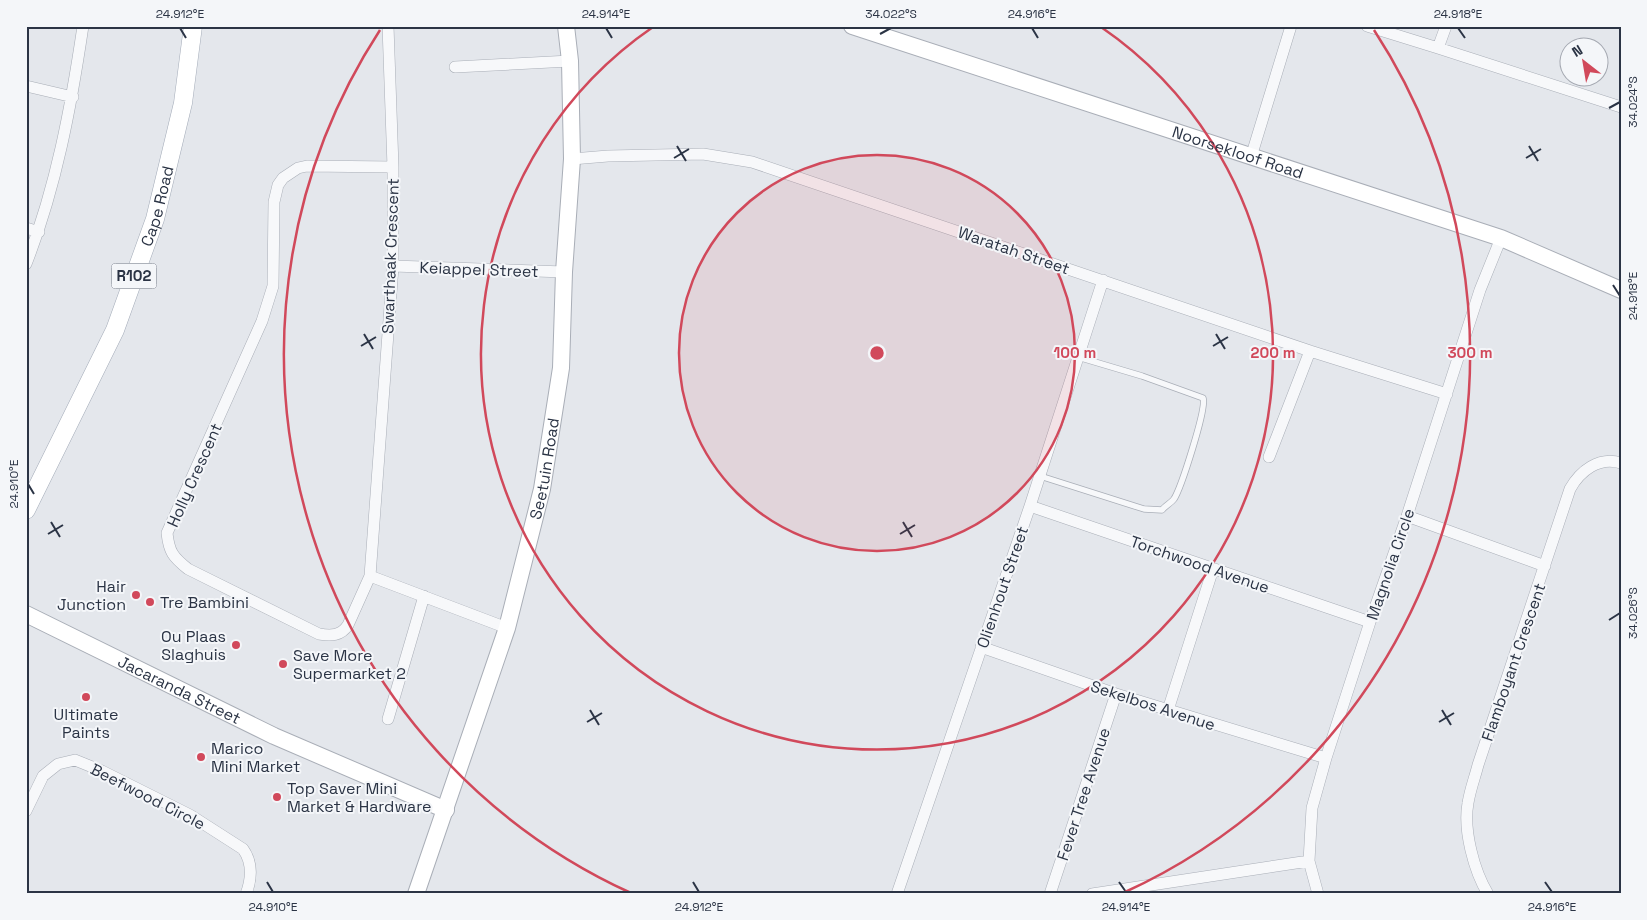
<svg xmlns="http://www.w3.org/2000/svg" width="1647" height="920" viewBox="0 0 1647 920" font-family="'Space Grotesk',sans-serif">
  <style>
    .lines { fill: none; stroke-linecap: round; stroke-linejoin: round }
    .lane-casing { stroke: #a9aeb7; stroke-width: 7 }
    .street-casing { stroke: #a9aeb7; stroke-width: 12 }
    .secondary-casing { stroke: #a9aeb7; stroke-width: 18 }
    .primary-casing { stroke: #a3abb8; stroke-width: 19 }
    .lane { stroke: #f7f8fa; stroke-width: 5.5 }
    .street { stroke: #f7f8fa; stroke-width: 11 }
    .secondary { stroke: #fff; stroke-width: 16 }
    .primary { stroke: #fff; stroke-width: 18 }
    .ticks { fill: none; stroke: #2b3445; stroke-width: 2 }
    .ring { fill: none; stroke: #d1495b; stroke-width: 2.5 }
    .poi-dot { fill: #d1495b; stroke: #f4f6f9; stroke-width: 2 }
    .labels { text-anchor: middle; stroke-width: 4; stroke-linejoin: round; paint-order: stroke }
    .shield { fill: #f4f6f9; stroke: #676e7b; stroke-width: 1 }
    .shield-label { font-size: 15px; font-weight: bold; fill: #2b3445 }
    .street-label { font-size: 16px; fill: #2b3445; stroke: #f4f6f9 }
    .poi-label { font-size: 16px; fill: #2b3445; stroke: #f4f6f9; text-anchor: start }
    .centre { fill: #d1495b; stroke: #f4f6f9; stroke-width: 2.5 }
    .ring-label { font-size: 15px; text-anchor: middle; font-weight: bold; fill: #d1495b; stroke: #f4f6f9; stroke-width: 4; stroke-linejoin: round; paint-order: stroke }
    .neatline { fill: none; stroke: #2b3445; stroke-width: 2 }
    .ticks-label { font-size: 12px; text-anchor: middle; fill: #2b3445 }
  </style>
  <rect width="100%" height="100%" fill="#e4e7ec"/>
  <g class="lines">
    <defs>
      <path id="lane" d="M1040,476L1144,509L1162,510C1165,506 1171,503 1174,499C1181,488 1207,408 1203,398L1142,376L1078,357"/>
      <path id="street" d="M388,26L393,167V266L370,576L348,625C341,636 331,636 319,634L188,569C173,557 169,552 167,533L262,321L273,286L274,202L278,185L283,178L298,168L307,166L393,167
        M1367,26L1438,48L1621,107
        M1438,48L1446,26
        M455,67L570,61
        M26,86L73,97
        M1251,157L1291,26
        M572,159L608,156L703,154L752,162L1310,351L1447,394
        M26,228L39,232
        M26,264C56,188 71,107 83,26
        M393,266L564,272
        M1269,457L1310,351
        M1030,506L1370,622
        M1407,516L1545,566
        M370,576L507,628
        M981,647L1116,694L1326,758
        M1168,710L1213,569
        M388,719L424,596
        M26,811L43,776L58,764L75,760L102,771L190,815L243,849C253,863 252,878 246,894
        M897,894L1030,506L1103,280
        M1050,894L1116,694
        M1092,894L1309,861
        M1318,894L1309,861L1312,808L1326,758L1370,622L1407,516L1480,290L1501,238
        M1488,894C1474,871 1463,830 1468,803C1470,790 1475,777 1478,765L1570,489C1580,471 1599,456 1621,463"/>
      <g id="secondary">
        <path id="s1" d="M852,26L1501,238L1621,290"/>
        <path id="s2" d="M26,614L274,736L446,810"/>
        <path id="s3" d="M416,894L507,628L542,489L561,368L564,272L572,159L570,61L566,26"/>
      </g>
      <g id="primary">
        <path id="s4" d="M26,510L115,330L155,219L183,103L193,26"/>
      </g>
    </defs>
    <use href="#lane" class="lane-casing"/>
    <use href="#street" class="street-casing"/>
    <use href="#secondary" class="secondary-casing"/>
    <use href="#primary" class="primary-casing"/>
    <use href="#lane" class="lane"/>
    <use href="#street" class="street"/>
    <use href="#secondary" class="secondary"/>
    <use href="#primary" class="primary"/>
  </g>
  <path class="ticks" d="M180,28L186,38M606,28L612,38M1032,28L1038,38M1458,28L1465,38M880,34L891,28M1609,108L1620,102M677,146L686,161M1529,146L1538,161M674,158L689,149M1526,158L1541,149M1613,285L1620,296M364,334L373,349M1216,334L1225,349M361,346L376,337M1213,346L1228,337M28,484L34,494M51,522L60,537M903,522L912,537M48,534L63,525M900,534L915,525M1609,620L1620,613M590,710L599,725M1442,710L1451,725M587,722L602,713M1439,722L1454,713M267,882L273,892M693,882L699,892M1119,882L1126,892M1545,882L1552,892"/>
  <circle cx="877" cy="353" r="198" fill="#d1495b" fill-opacity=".12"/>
  <g class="ring">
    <circle cx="877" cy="353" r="198"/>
    <path d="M1101 27A396 396 0 1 1 653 27"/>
    <path d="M631 893A593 593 0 0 1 380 30M1374 30A593 593 0 0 1 1123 893"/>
  </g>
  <g class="poi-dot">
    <circle cx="136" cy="595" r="5"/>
    <circle cx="150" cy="602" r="5"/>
    <circle cx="236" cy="645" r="5"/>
    <circle cx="283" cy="664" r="5"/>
    <circle cx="86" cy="697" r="5"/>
    <circle cx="201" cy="757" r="5"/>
    <circle cx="277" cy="797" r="5"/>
  </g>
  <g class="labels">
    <rect class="shield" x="111.5" y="263.5" width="45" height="25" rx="4"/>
    <g class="shield-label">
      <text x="134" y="281">R102</text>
    </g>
    <g class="street-label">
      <text dy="6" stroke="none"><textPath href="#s1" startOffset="406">Noorsekloof Road</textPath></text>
      <text dy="6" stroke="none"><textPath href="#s4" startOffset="332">Cape Road</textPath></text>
      <text transform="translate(1014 250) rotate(19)" y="6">Waratah Street</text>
      <text transform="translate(390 256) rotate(-88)" y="6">Swarthaak Crescent</text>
      <text transform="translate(479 269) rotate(2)" y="6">Keiappel Street</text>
      <text dy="6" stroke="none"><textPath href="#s3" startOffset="445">Seetuin Road</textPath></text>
      <text transform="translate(194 475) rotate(-66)" y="6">Holly Crescent</text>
      <text transform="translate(1200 564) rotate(19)" y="6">Torchwood Avenue</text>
      <text transform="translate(1390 564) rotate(-71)" y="6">Magnolia Circle</text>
      <text transform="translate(1002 587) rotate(-71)" y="6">Olienhout Street</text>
      <text transform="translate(1513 662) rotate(-71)" y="6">Flamboyant Crescent</text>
      <text dy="6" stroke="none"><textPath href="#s2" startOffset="171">Jacaranda Street</textPath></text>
      <text transform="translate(1153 705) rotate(18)" y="6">Sekelbos Avenue</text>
      <text transform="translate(1083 794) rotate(-72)" y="6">Fever Tree Avenue</text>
      <text transform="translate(148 796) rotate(27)" y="6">Beefwood Circle</text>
    </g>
    <g class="poi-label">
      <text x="126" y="592" text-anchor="end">Hair<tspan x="126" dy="18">Junction</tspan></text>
      <text x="160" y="608">Tre Bambini</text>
      <text x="226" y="642" text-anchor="end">Ou Plaas<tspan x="226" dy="18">Slaghuis</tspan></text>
      <text x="293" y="661">Save More<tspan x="293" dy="18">Supermarket 2</tspan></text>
      <text x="86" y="720" text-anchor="middle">Ultimate<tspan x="86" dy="18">Paints</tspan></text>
      <text x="211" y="754">Marico<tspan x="211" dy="18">Mini Market</tspan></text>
      <text x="287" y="794">Top Saver Mini<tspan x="287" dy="18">Market &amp; Hardware</tspan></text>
    </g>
  </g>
  <circle cx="877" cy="353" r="8" class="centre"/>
  <g class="ring-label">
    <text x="1075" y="358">100 m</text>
    <text x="1273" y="358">200 m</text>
    <text x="1470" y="358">300 m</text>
  </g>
  <rect width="1647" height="920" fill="none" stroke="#f4f6f9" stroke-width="55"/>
  <g transform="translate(1584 62) rotate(329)"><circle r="24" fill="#f4f6f9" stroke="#a4a8b1"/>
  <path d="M0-4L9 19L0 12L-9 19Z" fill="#d1495b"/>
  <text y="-8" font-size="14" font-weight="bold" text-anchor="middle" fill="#2b3445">N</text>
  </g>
  <rect x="28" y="28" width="1592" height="864" class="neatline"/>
  <g class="ticks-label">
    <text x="180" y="18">24.912°E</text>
    <text x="606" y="18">24.914°E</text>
    <text x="891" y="18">34.022°S</text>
    <text x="1032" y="18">24.916°E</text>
    <text x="1458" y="18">24.918°E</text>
    <text transform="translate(1633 102) rotate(-90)" y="4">34.024°S</text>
    <text transform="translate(1633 296) rotate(-90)" y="4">24.918°E</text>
    <text transform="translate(14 484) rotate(-90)" y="4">24.910°E</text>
    <text transform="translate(1633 613) rotate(-90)" y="4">34.026°S</text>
    <text x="273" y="911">24.910°E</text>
    <text x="699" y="911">24.912°E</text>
    <text x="1126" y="911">24.914°E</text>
    <text x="1552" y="911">24.916°E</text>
  </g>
</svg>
